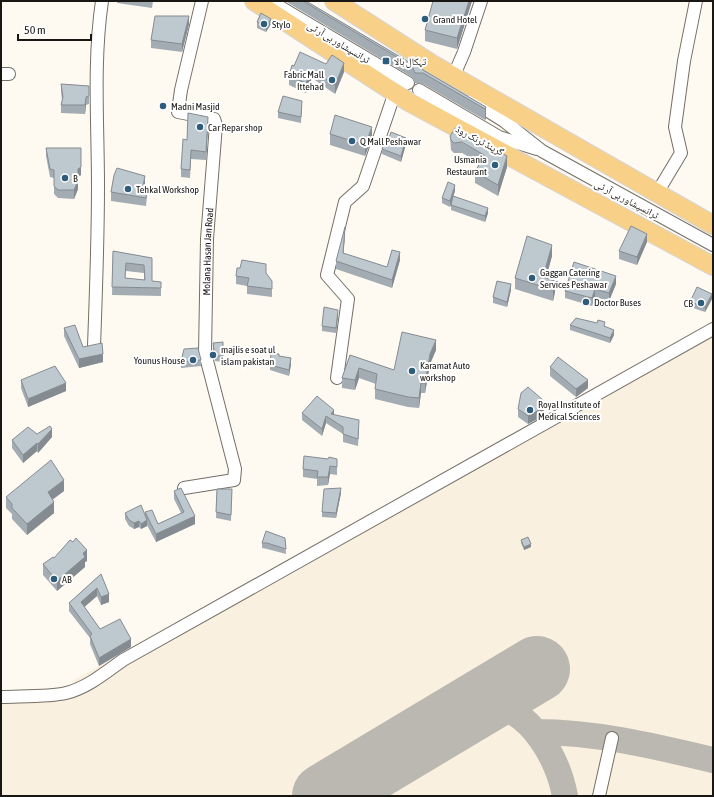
<svg xmlns="http://www.w3.org/2000/svg" width="714" height="797" viewBox="0 0 714 797" font-family="'Asap Condensed','Noto Naskh Arabic',sans-serif">
  <style>
    .built { fill: #faf0df }
    .lines { fill: none; stroke-linecap: round; stroke-linejoin: round }
    .taxiway { stroke: #bbb8b1; stroke-width: 26 }
    .runway { stroke: #bbb8b1; stroke-width: 66 }
    .minor-casing { stroke: #746f67; stroke-width: 14 }
    .highway-casing { stroke: #d6d5d5; stroke-width: 20 }
    .minor { stroke: #fff; stroke-width: 12 }
    .highway { stroke: #f9d088; stroke-width: 18 }
    .wall { fill: #a3acb2; fill-rule: evenodd }
    .shaded-wall { fill: #858c91 }
    .building { fill: #bec8cf; stroke: #858c91; fill-rule: evenodd }
    .poi-dot { fill: #2e5d7c; stroke: #fff; stroke-width: 1.5 }
    .labels { text-anchor: middle; stroke-width: 4; stroke-linejoin: round; paint-order: stroke }
    .poi-label { font-size: 10px; fill: #191714; stroke: #fff; text-anchor: start }
    .street-label { font-size: 10px; fill: #191714; stroke: #fff }
  </style>
  <rect width="100%" height="100%" fill="#fefaf2"/>
  <path class="built" d="M713,325V796H1V691L65,688L71,686L74,680Z"/>
  <g class="lines">
    <path class="taxiway" d="M476,706C481,705 487,704 491,704C532,711 558,759 565,796
      M536,732C596,732 654,746 713,760"/>
    <path class="runway" d="M325,796L537,669"/>
    <defs>
      <g id="minor">
        <path d="M270,1L408,83"/>
        <path d="M1,74H9"/>
        <path d="M454,75L464,52L481,1"/>
        <path d="M419,90L499,137L537,149"/>
        <path d="M472,101L504,121L542,151L713,245"/>
        <path d="M657,193L681,153L675,127L684,61L696,1"/>
        <path d="M94,346C96,293 98,239 98,186C98,124 93,62 102,1"/>
        <path d="M337,378L348,299L327,275L345,202L363,186L395,92"/>
        <path id="s1" d="M184,488L234,480L235,469L205,353L207,239L216,125L214,119L178,112L181,90L202,1"/>
        <path d="M1,697C19,696 49,697 66,693C87,688 106,672 123,660L713,329"/>
        <path d="M599,796L612,738"/>
      </g>
      <path id="highway" d="M254,1L409,102L713,266
        M334,1L432,64L713,225"/>
    </defs>
    <use href="#minor" class="minor-casing"/>
    <use href="#highway" class="highway-casing"/>
    <use href="#minor" class="minor"/>
    <use href="#highway" class="highway"/>
  </g>
  <path class="wall" d="M11,1H30L11,2Z
    M117,1H153L152,8L117,3Z
    M285,1H306L486,107V118L485,120L423,84L415,83L412,77Z
    M472,1L457,49L425,41V30Z
    M257,22L271,24L266,32L257,28Z
    M189,24L182,52L151,48V40Z
    M292,65L344,72L335,94L312,78L306,93L289,85V76Z
    M61,84L89,86V104L86,105L85,114L61,113V105L62,100L61,92Z
    M302,106L301,123L278,118V112Z
    M208,126L206,160L191,159L190,178L181,177V169L187,140Z
    M330,134L372,137L365,156L330,145Z
    M450,136L507,167L498,196L475,183V172L480,163L462,153H454L451,150Z
    M406,144L401,162L382,154V149Z
    M46,148L81,175L78,177V189L74,199L58,198L54,194V178L50,177L46,156Z
    M145,184L144,187L147,196L146,206L111,201V192Z
    M455,191L453,196L488,213L485,222L451,210V205L450,207L442,203V198Z
    M345,235L343,253L387,267L400,260L392,288L336,269V261Z
    M647,242L637,265L619,259V251Z
    M113,251L152,258V281L161,282V296L112,295ZM126,271L144,273V280L125,278Z
    M552,256L546,278L555,292L553,301L515,289V278Z
    M266,273L272,289V297L247,294V286L236,284V276Z
    M616,284L609,301L595,297L592,306L565,298V291Z
    M511,290L507,307L493,303V297Z
    M712,299L705,312L690,307V302Z
    M338,315L336,333L322,331V326Z
    M570,325L605,326L614,335L610,343L570,330Z
    M64,328L83,347L103,362L79,368L64,336Z
    M223,342V362L215,361L213,349V343Z
    M436,350L430,364L425,393H421L419,408L408,407L375,399V389L376,384L359,378L355,390L342,388V378L350,355L394,370Z
    M279,356L291,364L289,376L270,370V365Z
    M201,360V366L181,368V362Z
    M550,367L588,388L576,397L550,376Z
    M21,380L66,391L28,407L21,388Z
    M543,406L544,414L543,416L528,424L518,417V409Z
    M302,413L334,415L359,428L358,446L343,442V434L326,423L322,436L302,420Z
    M37,434L52,437L38,453L37,451L23,463L12,448V440Z
    M328,459H337V475L330,474L328,485L317,486V479L303,477V469Z
    M217,489H232L231,521L216,518Z
    M64,491L53,499L54,513L27,535L12,519V514L6,508V497Z
    M174,491L195,524L156,542L147,525V526L141,529L139,527L134,529L129,526L125,519V513L145,516V512L158,524L181,513L174,499Z
    M341,493L336,518L322,517V512Z
    M285,538L286,554L267,549L262,548V543Z
    M521,540L531,547L524,550L521,543Z
    M54,558L87,561L85,562V567L57,591L43,575V564Z
    M101,574L109,602L101,605L97,596L84,607L100,629L131,647L99,666L90,644V638L69,611V603Z"/>
  <path class="shaded-wall" d="M469,1H472L457,49V38Z
    M189,16V24L182,52V44Z
    M271,19V24L266,32V26Z
    M344,63V72L335,94V85Z
    M312,69V78L306,93V83Z
    M86,97V105L85,114V105Z
    M486,107V118L485,120V109Z
    M208,117V126L206,160V152Z
    M372,127V137L365,156V145Z
    M406,138V144L401,162V156Z
    M507,156V167L498,196V185Z
    M81,167V175L78,177V189L74,199V190L78,169Z
    M145,176V184L143,194V186Z
    M455,185V191L450,207V201Z
    M488,208V213L485,222V216Z
    M345,227V235L343,261V253Z
    M647,234V242L637,265V257Z
    M552,245V256L543,288V277Z
    M400,252V260L392,288V280Z
    M616,276V284L609,301V293Z
    M555,281V292L553,301V290Z
    M511,284V290L507,307V302Z
    M595,289V297L592,306V298Z
    M712,294V299L705,312V307Z
    M338,310V315L336,333V328Z
    M614,330V335L610,343V338Z
    M436,340V350L430,364L425,393V383L430,354Z
    M103,354V362L79,368V359Z
    M291,358V364L289,376V370Z
    M359,368V378L355,390V380Z
    M588,380V388L576,397V389Z
    M66,383V391L28,407V399Z
    M421,383V393L419,408V398Z
    M543,400L544,414L543,416L528,424V416L540,404Z
    M334,410V417L331,414Z
    M326,416V423L322,436V429Z
    M52,429V437L38,453V444Z
    M37,443V451L23,463V455Z
    M330,466V474L328,485V477Z
    M64,480V491L48,503V492Z
    M341,488V493L336,518V513Z
    M54,502V513L27,535V524Z
    M195,516V524L156,542V534Z
    M147,520V526L141,529V524Z
    M139,521V527L134,529V523Z
    M531,544V547L524,550V547Z
    M87,550V561L85,562V567L57,591V581L83,553Z
    M97,588V596L81,610V602Z
    M109,594V602L101,605V597Z
    M131,639V647L99,666V658Z"/>
  <path class="building" d="M303,1H306L412,64H420L423,70L486,107L485,109L423,73H415L412,66Z
    M433,1H469L457,38L425,30Z
    M261,13L271,19L266,26L257,22Z
    M155,16H189L182,44L151,40Z
    M300,52L326,64L332,55L344,63L335,85L312,69L306,83L289,76L292,65L294,66Z
    M61,84L89,86V96L86,97L85,105H61L63,97Z
    M283,96L302,101L301,117L278,112Z
    M188,113L208,117L206,152L191,150L190,170L181,169L183,139L187,140Z
    M335,115L372,127L365,145L330,134Z
    M455,128L507,156L498,185L475,172L484,155L462,142L454,143L451,140L450,136Z
    M391,132L406,138L401,156L382,149L385,140L388,141Z
    M46,148H81V167L78,169V181L74,190H58L54,186V170L50,169Z
    M117,168L145,176L143,186L147,188L146,198L111,192L114,175Z
    M448,182L455,185L450,201L442,198Z
    M453,196L488,208L485,216L451,205Z
    M631,226L647,234L637,257L619,251Z
    M345,227L343,253L387,267L392,250L400,252L392,280L336,261Z
    M527,236L552,245L543,277L555,281L553,290L515,278Z
    M113,251L152,258V281L161,282V288L112,287ZM126,263L144,265L145,280L125,278Z
    M242,260L266,264V273L272,281V289L247,286L249,278L236,276L237,268H240Z
    M574,262L616,276L609,293L595,289L592,298L565,291Z
    M497,281L511,284L507,302L493,297Z
    M697,287L712,294L705,307L690,302Z
    M324,307L338,310L336,328L322,326Z
    M576,318L597,323L598,320L605,322L604,326L614,330L610,338L570,325Z
    M75,325L83,347L102,343L103,354L79,359L64,328Z
    M402,332L436,340L430,354L425,383H421L419,398L408,397L375,389L377,374L359,368L355,380L342,378L350,355L394,370Z
    M223,342V356H215L213,343Z
    M198,348L201,360L181,362L184,349Z
    M271,354H279V356L291,358L289,370L270,365Z
    M558,357L588,380L576,389L550,367Z
    M55,366L66,383L28,399L21,380Z
    M528,387L543,400L540,404L544,406L543,408L528,416L518,409L521,393Z
    M317,396L334,410L331,414L359,420L358,439L343,434V427L326,416L322,429L302,413Z
    M50,426L52,429L38,444L37,443L23,455L12,440L28,427L37,434Z
    M304,456L328,459L329,457L337,459V467L330,466L328,477H317L318,471L303,469Z
    M51,460L64,480L48,492L54,502L27,524L12,508V504L6,497Z
    M181,488L195,516L156,534L145,512L152,510L158,524L184,512L174,491Z
    M341,488L336,513L322,512L324,489Z
    M217,489H232L231,515L216,512Z
    M141,505L147,520L141,524L139,521L134,523L129,520L125,513Z
    M266,531L285,538L286,549L267,543H262Z
    M528,537L531,544L524,547L521,540Z
    M76,538L87,550L83,553L85,557L57,581L43,564L53,557L54,558L70,540L73,542Z
    M101,574L109,594L101,597L97,588L81,602L100,629L120,619L131,639L99,658L90,636L92,634L69,603Z"/>
  <g class="poi-dot">
    <circle cx="425" cy="19" r="4"/>
    <circle cx="264" cy="24" r="4"/>
    <rect x="382" y="57" width="8" height="8" rx="2"/>
    <circle cx="332" cy="80" r="4"/>
    <circle cx="163" cy="106" r="4"/>
    <circle cx="200" cy="127" r="4"/>
    <circle cx="352" cy="141" r="4"/>
    <circle cx="495" cy="165" r="4"/>
    <circle cx="65" cy="178" r="4"/>
    <circle cx="128" cy="189" r="4"/>
    <circle cx="532" cy="278" r="4"/>
    <circle cx="586" cy="302" r="4"/>
    <circle cx="701" cy="303" r="4"/>
    <circle cx="213" cy="355" r="4"/>
    <circle cx="193" cy="360" r="4"/>
    <circle cx="412" cy="371" r="4"/>
    <circle cx="530" cy="410" r="4"/>
    <circle cx="54" cy="579" r="4"/>
  </g>
  <g class="labels">
    <g class="poi-label">
      <text x="433" y="23">Grand Hotel</text>
      <text x="272" y="28">Stylo</text>
      <text x="394" y="65">تہکال بالا</text>
      <text x="324" y="78" text-anchor="end">Fabric Mall<tspan x="324" dy="12">Ittehad</tspan></text>
      <text x="171" y="110">Madni Masjid</text>
      <text x="208" y="131">Car Repar shop</text>
      <text x="360" y="145">Q Mall Peshawar</text>
      <text x="487" y="163" text-anchor="end">Usmania<tspan x="487" dy="12">Restaurant</tspan></text>
      <text x="73" y="182">B</text>
      <text x="136" y="193">Tehkal Workshop</text>
      <text x="540" y="276">Gaggan Catering<tspan x="540" dy="12">Services Peshawar</tspan></text>
      <text x="594" y="306">Doctor Buses</text>
      <text x="693" y="307" text-anchor="end">CB</text>
      <text x="221" y="353">majlis e soat ul<tspan x="221" dy="12">islam pakistan</tspan></text>
      <text x="185" y="364" text-anchor="end">Younus House</text>
      <text x="420" y="369">Karamat Auto<tspan x="420" dy="12">workshop</tspan></text>
      <text x="538" y="408">Royal Institute of<tspan x="538" dy="12">Medical Sciences</tspan></text>
      <text x="62" y="583">AB</text>
    </g>
    <g class="street-label">
      <text transform="translate(339 42) rotate(31)" y="4">ٹرانسپشاور بی آر ٹی</text>
      <text transform="translate(480 140) rotate(28)" y="4">گرینڈ ٹرنک روڈ</text>
      <text transform="translate(627 199) rotate(28)" y="4">ٹرانسپشاور بی آر ٹی</text>
      <text dy="4" stroke="none"><textPath href="#s1" startOffset="283">Molana Hasan Jan Road</textPath></text>
    </g>
  </g>
  <rect width="714" height="797" fill="none" stroke="#191714" stroke-width="4"/>
  <path d="M18 34v6h73v-6" fill="none" stroke="#191714" stroke-width="2"/>
  <text x="24" y="34" font-size="12" fill="#191714" stroke="#ffffff" stroke-width="3" paint-order="stroke">50 m</text>
</svg>
